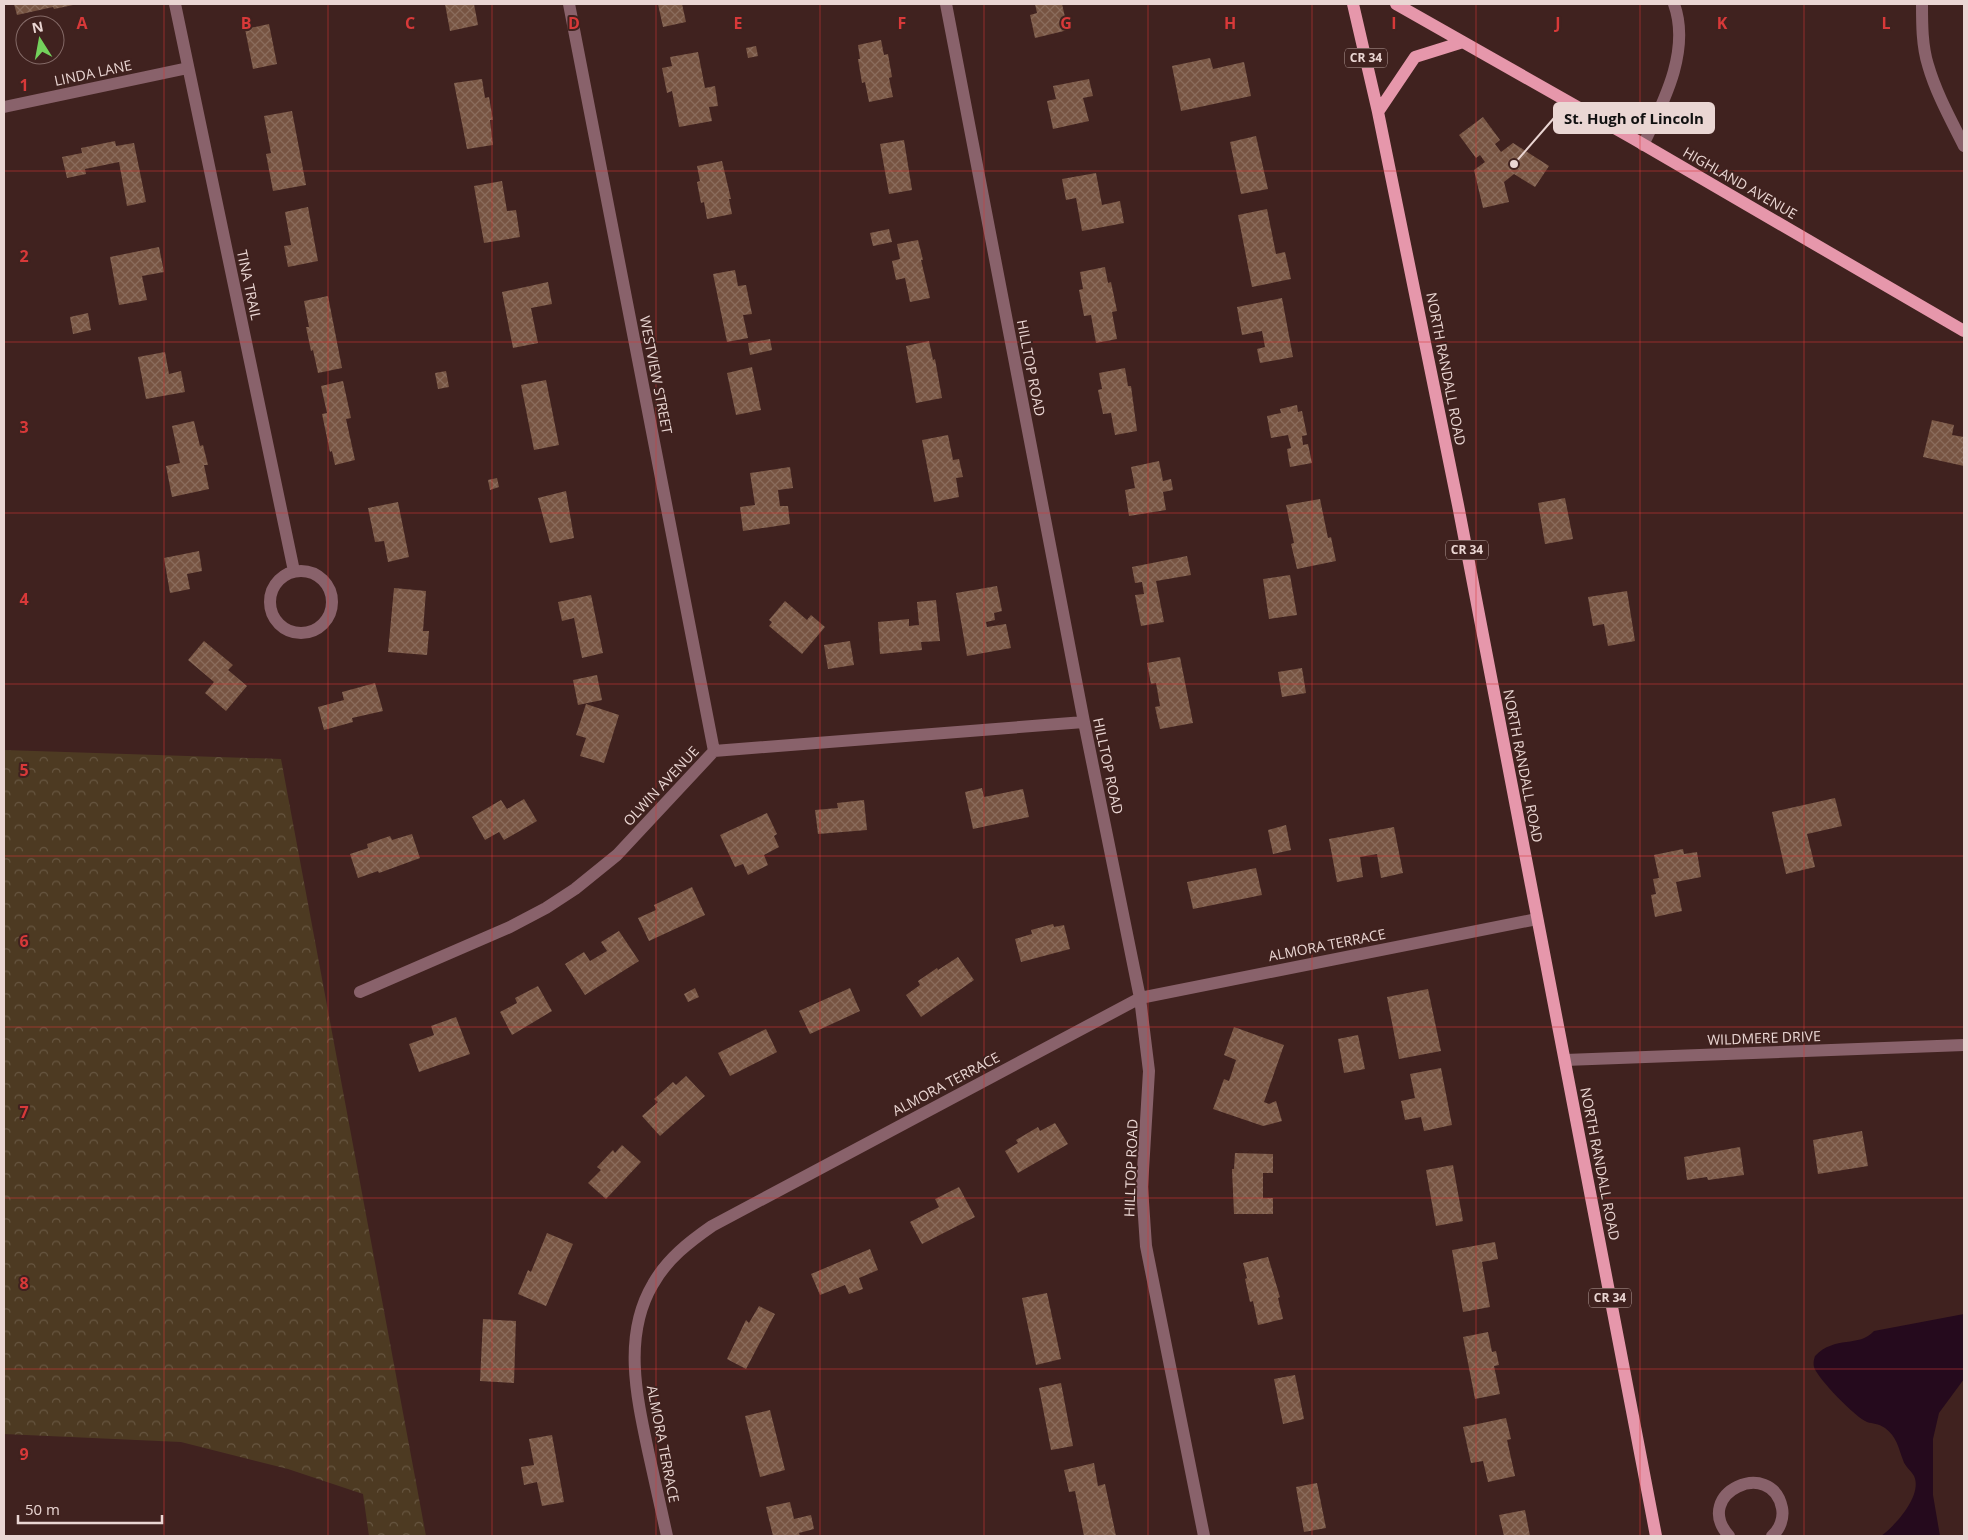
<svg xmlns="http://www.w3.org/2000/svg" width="1968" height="1540" viewBox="0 0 1968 1540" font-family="'Open Sans',sans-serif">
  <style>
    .forest { fill: url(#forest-crowns) }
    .water { fill: #250a1d }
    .building { fill: url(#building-cross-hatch) }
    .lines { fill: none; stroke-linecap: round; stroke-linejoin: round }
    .minor { stroke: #89626b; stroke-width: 12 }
    .major { stroke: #e697ab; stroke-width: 12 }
    .grid { fill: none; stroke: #d83939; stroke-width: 1; stroke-opacity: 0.55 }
    .labels { text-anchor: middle; stroke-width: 4; stroke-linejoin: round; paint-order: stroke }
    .shield { fill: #40221f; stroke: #b7a09d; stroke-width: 1 }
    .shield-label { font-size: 12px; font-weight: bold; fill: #ead6d3 }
    .street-label { font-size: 14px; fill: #ead6d3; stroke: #40221f }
    .grid-label { font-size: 16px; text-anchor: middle; font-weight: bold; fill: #d83939; stroke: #40221f; stroke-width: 4; stroke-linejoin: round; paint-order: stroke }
    .leader { fill: none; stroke: #ead6d3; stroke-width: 2 }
    .callout-dot { fill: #ead6d3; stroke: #40221f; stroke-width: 2 }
    .callout { fill: #ead6d3; stroke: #ead6d3; stroke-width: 2 }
    .callout-label { font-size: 15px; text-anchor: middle; font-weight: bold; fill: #111 }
  </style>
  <defs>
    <pattern id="forest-crowns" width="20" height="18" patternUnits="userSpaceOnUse" patternTransform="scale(1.25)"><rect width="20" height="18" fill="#4d3a22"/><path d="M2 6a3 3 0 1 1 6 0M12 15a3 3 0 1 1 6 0" fill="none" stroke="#675641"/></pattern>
    <pattern id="building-cross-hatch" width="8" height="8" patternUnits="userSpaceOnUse" patternTransform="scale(1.25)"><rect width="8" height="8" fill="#775442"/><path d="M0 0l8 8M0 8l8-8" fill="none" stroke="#8a6c5c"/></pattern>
  </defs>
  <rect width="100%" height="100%" fill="#40221f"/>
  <path class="forest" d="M4,750L281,759L426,1536H369L363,1494L288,1469L181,1442L4,1434Z"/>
  <path class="water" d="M1964,1314V1379L1939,1413L1933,1439V1495L1940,1536H1881C1895,1526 1923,1495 1914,1476C1911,1470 1905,1467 1903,1460C1898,1447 1897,1437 1885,1428C1878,1423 1873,1424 1867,1422C1856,1418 1817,1378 1814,1367C1813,1363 1814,1359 1815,1356C1835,1335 1859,1348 1874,1331Z"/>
  <path class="building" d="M14,4H73V5L54,9L53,7L17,15Z
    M445,4H474L478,25L450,31Z
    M658,4H682L686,22L663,27Z
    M1035,4H1062L1068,30L1035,38L1030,15L1037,13Z
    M269,24L277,64L253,69L245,29Z
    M881,40L884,55L888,54L892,77L889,78L893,97L869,102L865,82L862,83L858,59H860L858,45Z
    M756,46L758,56L748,58L746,48Z
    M698,52L705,88L715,86L718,106L709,107L712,121L679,127L672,91L667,93L662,68L672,66L670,57Z
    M1210,58L1213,69L1244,62L1251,96L1181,111L1172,66Z
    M482,79L485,98L489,97L493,120H490L493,145L467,149L454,83Z
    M1089,79L1093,96L1083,98L1089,121L1053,129L1047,101L1056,99L1053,86Z
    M292,111L306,185L273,191L266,154L271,153L264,116Z
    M1483,117L1500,140L1495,144L1501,152L1513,143L1549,166L1535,187L1514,174L1504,182L1509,202L1483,208L1474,170L1485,162L1480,155L1476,158L1459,135Z
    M1256,136L1268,189L1241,194L1230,142Z
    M904,140L912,190L889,194L880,144Z
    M115,141L116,146L134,143L146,202L127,206L119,162L85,169L86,174L67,178L62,157L82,153L81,148Z
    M722,161L731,199H729L732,214L707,219L704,202L701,203L697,182L700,181L697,166Z
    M1096,173L1102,205L1120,201L1124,223L1082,231L1076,198L1066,200L1062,179Z
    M502,181L507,211L516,210L520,237L484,243L474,186Z
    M308,207L318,261L288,267L284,246L291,245L285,212Z
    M1267,209L1276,254L1285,252L1291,279L1252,287L1238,215Z
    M889,229L892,242L873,246L870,233Z
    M918,240L923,260H921L930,298L910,302L905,278L896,280L892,261L900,259L897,244Z
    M159,247L164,272L142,276L147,300L119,305L110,257Z
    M1105,267L1108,283L1111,282L1117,311L1112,312L1117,339L1096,343L1091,315L1084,316L1079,290L1083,289L1080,272Z
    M735,270L738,286L746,285L752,314L743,315L748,338L727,342L713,274Z
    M548,282L552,304L531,308L538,343L513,348L502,292Z
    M328,296L342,368L318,373L313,350L311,351L306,327H309L304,301Z
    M1282,298L1293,357L1260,363L1257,349L1265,347L1262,331L1242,335L1237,307Z
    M88,313L91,330L73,334L70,317Z
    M770,339L772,350L750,355L748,343Z
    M929,341L933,360L935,359L942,398L916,403L906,346Z
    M165,352L169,374L181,371L185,392L146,399L138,357Z
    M752,367L761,410L736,415L727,373Z
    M1125,368L1128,386H1131L1137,431L1115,435L1111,413L1103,414L1098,390L1102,389L1099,373Z
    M446,371L449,387L438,389L435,373Z
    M546,380L559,445L534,450L521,385Z
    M343,381L351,418L346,419L355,460L335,465L332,451L330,452L322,414L327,413L321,386Z
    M1297,405L1298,412L1302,411L1307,435L1302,436L1303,445L1308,444L1312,463L1290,467L1287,449L1291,448L1288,435L1271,438L1267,416L1281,413L1280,409Z
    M1932,420L1954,425L1952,435L1964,437V466L1923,457Z
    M194,421L200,446L203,445L208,465H204L209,489L172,497L166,466L180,463L172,426Z
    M948,435L953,460L959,459L963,477L956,478L959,497L934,502L922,440Z
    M1159,461L1163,481L1171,479L1173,490L1163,492L1166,510L1129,516L1125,490L1135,488L1131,467Z
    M790,467L793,488L778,490L780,506H788L790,524L743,531L740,507L755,505L750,473Z
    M497,478L499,487L490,490L488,480Z
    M566,491L574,538L550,543L538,498Z
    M1565,498L1573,539L1545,544L1538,503Z
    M1320,499L1328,538L1331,537L1336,561L1297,569L1291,544L1294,543L1286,505Z
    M398,502L409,557L388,562L384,541L375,542L368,508Z
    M199,551L202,571L187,574L190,589L170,593L164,558Z
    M1187,556L1191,575L1156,581L1164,622L1141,626L1135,595L1144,594L1142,582L1135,583L1132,567Z
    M1290,575L1297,615L1269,619L1263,579Z
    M997,586L1002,611L994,613L995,620L986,622L987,627L1006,624L1011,648L967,656L956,593Z
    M394,588L426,591L423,631H429L427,655L388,652Z
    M1627,591L1635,641L1608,646L1604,624L1593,626L1588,597Z
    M591,595L603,653L582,658L574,618L562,621L558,602Z
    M936,600L940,641L921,642L922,650L880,654L878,622L909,619V626L919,625L917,602Z
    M785,601L807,620L811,615L825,627L802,654L769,626L772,622L769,620Z
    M204,641L233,665L228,670L247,686L226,711L205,693L214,682L188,660Z
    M850,641L854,665L828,669L824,645Z
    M1180,657L1193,723L1160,729L1155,707L1160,706L1156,683L1151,684L1147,663Z
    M1302,668L1306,693L1282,697L1278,672Z
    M597,675L602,700L578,705L573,680Z
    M375,683L383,711L352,718L353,722L324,730L318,707L344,700L342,692Z
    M586,704L619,715L604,763L580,756L586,738L576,735Z
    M982,788L984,797L1023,789L1029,817L973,829L965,792Z
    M1835,798L1842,826L1807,834L1815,867L1786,874L1772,812Z
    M524,799L537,821L504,840L499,832L485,840L472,817L501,800L507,809Z
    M864,800L867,830L818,834L815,810L838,808L837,803Z
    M767,813L777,834L774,836L779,847L764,855L768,865L748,875L743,864L735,867L720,835Z
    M1286,825L1291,850L1273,854L1268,830Z
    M1394,827L1403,873L1381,878L1377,854L1360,857L1363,877L1337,882L1329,839Z
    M412,834L420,858L379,873L378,871L358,878L350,854L368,848L367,844L390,836L392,840Z
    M1683,849L1684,854L1697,852L1701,877L1676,882L1682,911L1655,917L1651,895L1656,894L1653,879L1659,878L1654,855Z
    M1256,868L1262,895L1193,909L1187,882Z
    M692,887L705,915L649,941L638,918L656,910L654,905Z
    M1053,924L1054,927L1064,925L1070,949L1021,962L1015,939L1032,934L1031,930Z
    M619,931L639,961L585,995L565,964L584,952L590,961L607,951L601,942Z
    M958,957L974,980L921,1017L906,995L920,985L918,981L937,968L938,970Z
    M538,986L552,1011L512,1035L500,1012L517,1003L515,998Z
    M695,988L699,997L688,1002L684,994Z
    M850,988L860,1011L810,1034L799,1011Z
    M1428,989L1441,1051L1399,1059L1387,997Z
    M456,1017L470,1054L419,1072L409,1044L434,1035L431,1026Z
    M1234,1027L1284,1045L1264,1102L1269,1104L1276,1101L1282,1121L1263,1126L1213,1109L1224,1079L1229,1081L1236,1060L1224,1055Z
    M766,1029L777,1052L730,1076L718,1053Z
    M1358,1035L1365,1069L1344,1073L1338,1039Z
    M1441,1068L1452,1125L1424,1131L1421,1117L1405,1120L1401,1101L1415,1098L1410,1074Z
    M686,1076L705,1096L660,1136L642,1116L658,1102L654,1099L673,1082L676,1085Z
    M1055,1123L1068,1144L1018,1173L1005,1151L1018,1143L1016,1140L1038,1127L1040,1131Z
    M1862,1131L1868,1166L1818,1174L1813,1140Z
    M622,1145L641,1162L606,1199L588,1183L601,1170L597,1167L613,1150L615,1153Z
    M1740,1147L1744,1175L1708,1180L1707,1177L1687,1180L1684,1157Z
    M1235,1153L1273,1154V1173H1263V1198H1273V1214H1234L1232,1169H1234Z
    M1453,1165L1463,1221L1436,1226L1426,1170Z
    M959,1187L975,1217L922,1244L910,1222L939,1207L935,1199Z
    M547,1233L573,1244L546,1306L518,1294L528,1270L531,1272Z
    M1495,1242L1498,1259L1482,1262L1490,1307L1463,1312L1452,1250Z
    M870,1249L878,1270L859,1278L863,1289L849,1294L845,1285L820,1295L811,1274Z
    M1268,1257L1280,1297L1278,1298L1283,1319L1258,1325L1253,1301L1250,1302L1245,1279L1247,1278L1243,1263Z
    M1047,1293L1061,1359L1036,1365L1022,1298Z
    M759,1306L775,1314L746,1369L727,1359L746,1320L749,1323Z
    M483,1319L516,1321L514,1383L480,1381Z
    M1488,1332L1492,1352L1496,1351L1499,1365L1494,1366L1500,1394L1475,1399L1463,1337Z
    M1295,1375L1304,1419L1283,1424L1274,1379Z
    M1061,1383L1073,1446L1051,1450L1039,1388Z
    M770,1410L785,1470L760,1477L745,1416Z
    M1506,1418L1511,1439L1507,1440L1515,1476L1488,1482L1483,1461L1471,1463L1463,1427Z
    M552,1435L564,1502L542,1506L537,1482L524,1485L521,1467L534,1465L529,1439Z
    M1094,1463L1098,1486L1105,1484L1116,1536H1084L1075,1491L1069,1492L1064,1470Z
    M1317,1483L1326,1528L1304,1532L1296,1487Z
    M790,1502L794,1519L811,1515L814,1529L799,1533L800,1536H773L766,1507Z
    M1525,1510L1530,1536H1504L1499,1515Z"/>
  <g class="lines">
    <path class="minor" d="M175,4L294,571
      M569,4L714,751
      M946,4L1084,722L1140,998L1149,1071L1142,1187L1146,1246L1204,1536
      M1922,4C1922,24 1922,46 1928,65C1936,93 1951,120 1964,146
      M4,107L188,68
      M1643,145C1663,103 1691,51 1674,4
      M270 602a31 31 0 1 1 62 0a31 31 0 1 1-62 0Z
      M360,992L510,927L546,908L575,889L617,855L714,751L1084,722
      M1565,1060L1964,1045
      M667,1536C661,1509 655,1482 649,1455C637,1399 622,1336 653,1284C667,1259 689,1242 712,1226L1140,998L1537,919
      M1729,1536C1691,1493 1772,1457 1782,1508C1784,1518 1780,1529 1772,1536"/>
    <path class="major" d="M1353,4L1378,112L1458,505L1656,1536
      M1396,4L1634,139L1964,331
      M1378,112L1415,57L1463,42"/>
  </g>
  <path class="grid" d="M164,4V1536M328,4V1536M492,4V1536M656,4V1536M820,4V1536M984,4V1536M1148,4V1536M1312,4V1536M1476,4V1536M1640,4V1536M1804,4V1536M4,171H1964M4,342H1964M4,513H1964M4,684H1964M4,856H1964M4,1027H1964M4,1198H1964M4,1369H1964"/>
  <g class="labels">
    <g class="shield">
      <rect x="1345" y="48.5" width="42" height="19" rx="4"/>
      <rect x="1446" y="540.5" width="42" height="19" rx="4"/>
      <rect x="1589" y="1288.5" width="42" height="19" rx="4"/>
    </g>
    <g class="shield-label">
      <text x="1366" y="62">CR 34</text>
      <text x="1467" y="554">CR 34</text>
      <text x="1610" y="1302">CR 34</text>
    </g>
    <g class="street-label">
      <text transform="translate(93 73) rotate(-12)" y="5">LINDA LANE</text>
      <text transform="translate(1740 183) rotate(30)" y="5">HIGHLAND AVENUE</text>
      <text transform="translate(249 285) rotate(78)" y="5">TINA TRAIL</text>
      <text transform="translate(1031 368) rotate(79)" y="5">HILLTOP ROAD</text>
      <text transform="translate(1446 369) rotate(79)" y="5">NORTH RANDALL ROAD</text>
      <text transform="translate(656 375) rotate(79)" y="5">WESTVIEW STREET</text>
      <text transform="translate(1108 766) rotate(78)" y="5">HILLTOP ROAD</text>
      <text transform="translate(1523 766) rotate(79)" y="5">NORTH RANDALL ROAD</text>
      <text transform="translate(661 786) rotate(-47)" y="5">OLWIN AVENUE</text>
      <text transform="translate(1327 945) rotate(-11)" y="5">ALMORA TERRACE</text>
      <text transform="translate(1764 1038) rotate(-2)" y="5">WILDMERE DRIVE</text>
      <text transform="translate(946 1084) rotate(-28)" y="5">ALMORA TERRACE</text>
      <text transform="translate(1600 1164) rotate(79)" y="5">NORTH RANDALL ROAD</text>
      <text transform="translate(1131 1168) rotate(-88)" y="5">HILLTOP ROAD</text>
      <text transform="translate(663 1444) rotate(79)" y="5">ALMORA TERRACE</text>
    </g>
  </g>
  <g class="grid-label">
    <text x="82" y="29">A</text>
    <text x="246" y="29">B</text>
    <text x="410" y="29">C</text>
    <text x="574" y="29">D</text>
    <text x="738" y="29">E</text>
    <text x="902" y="29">F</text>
    <text x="1066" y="29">G</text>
    <text x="1230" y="29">H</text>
    <text x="1394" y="29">I</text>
    <text x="1558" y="29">J</text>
    <text x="1722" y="29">K</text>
    <text x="1886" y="29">L</text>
    <text x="24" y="91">1</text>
    <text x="24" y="262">2</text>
    <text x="24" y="433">3</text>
    <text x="24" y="605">4</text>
    <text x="24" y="776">5</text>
    <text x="24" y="947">6</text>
    <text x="24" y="1118">7</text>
    <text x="24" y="1289">8</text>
    <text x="24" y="1460">9</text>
  </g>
  <path class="leader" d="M1514 164L1554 118"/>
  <circle class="callout-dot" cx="1514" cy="164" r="5"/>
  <rect class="callout" x="1554" y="103" width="160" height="30" rx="5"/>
  <g class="callout-label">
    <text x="1634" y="124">St. Hugh of Lincoln</text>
  </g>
  <rect width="1968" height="1540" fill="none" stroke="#ead6d3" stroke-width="10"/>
  <g transform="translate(40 40) rotate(349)"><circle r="24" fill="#40221f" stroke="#846a67"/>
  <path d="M0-4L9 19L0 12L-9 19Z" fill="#74d25c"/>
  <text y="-8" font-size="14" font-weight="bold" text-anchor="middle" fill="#ead6d3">N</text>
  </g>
  <path d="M18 1515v8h144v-8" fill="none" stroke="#ead6d3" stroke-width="2.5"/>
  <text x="25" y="1515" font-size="15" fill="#ead6d3" stroke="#40221f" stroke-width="4" paint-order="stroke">50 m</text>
</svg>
